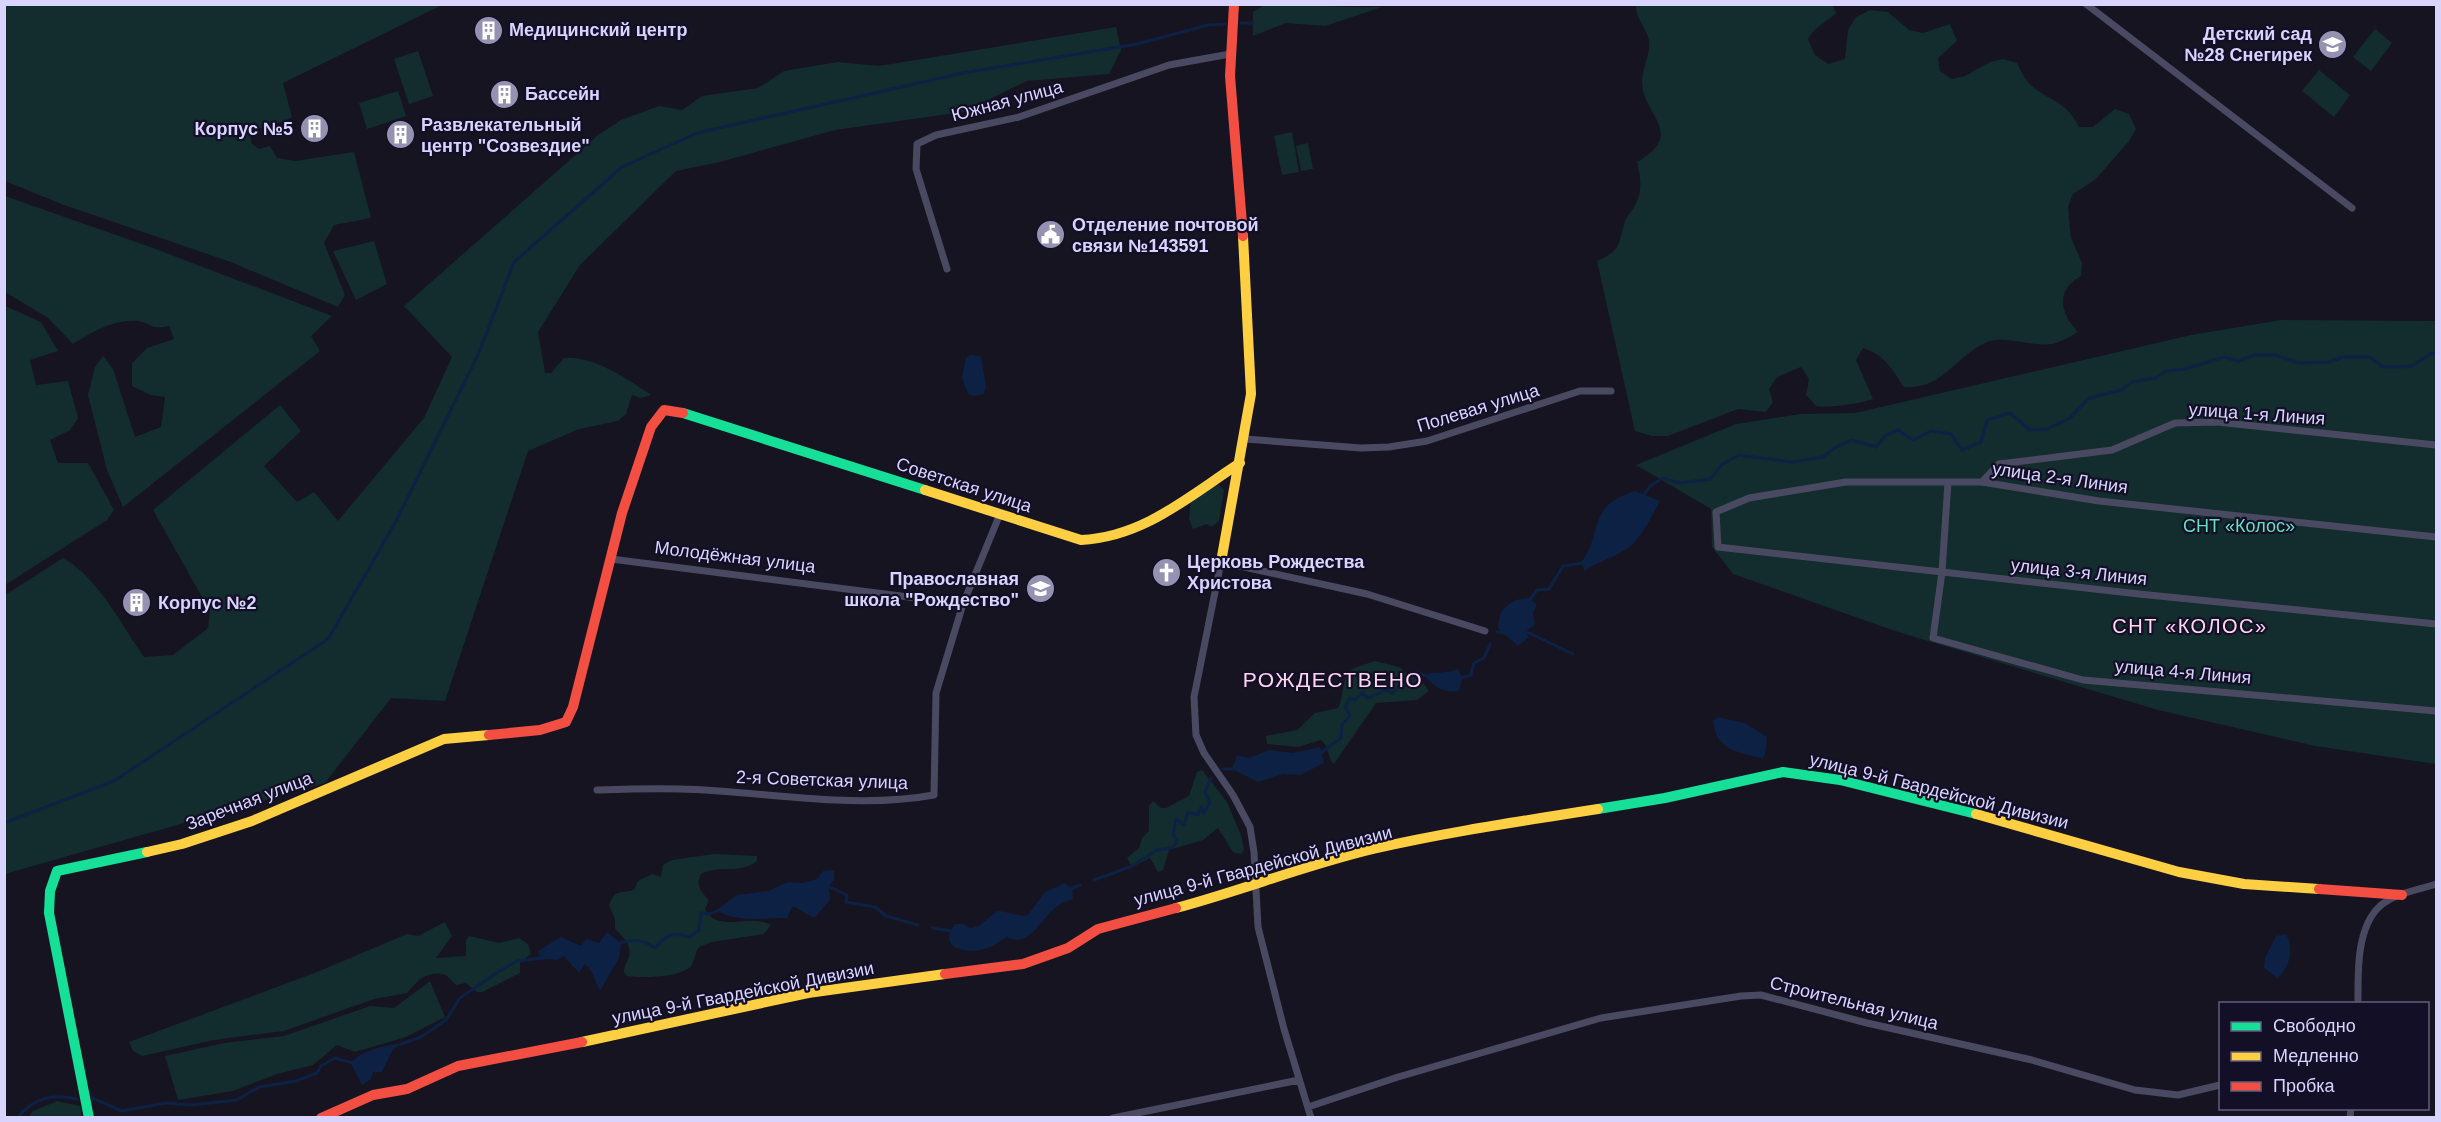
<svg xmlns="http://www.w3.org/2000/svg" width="2441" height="1122" viewBox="0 0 2441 1122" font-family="Helvetica,sans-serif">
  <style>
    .green { fill: #132c2d }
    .water { fill: #0d2144 }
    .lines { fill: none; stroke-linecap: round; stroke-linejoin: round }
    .stream { stroke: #0d2144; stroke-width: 3 }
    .street { stroke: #4a4962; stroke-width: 7 }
    .fast { stroke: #16e098; stroke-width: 10 }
    .slow { stroke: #ffcf43; stroke-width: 10 }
    .jam { stroke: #f24e42; stroke-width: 10 }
    .labels { text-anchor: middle; stroke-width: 4.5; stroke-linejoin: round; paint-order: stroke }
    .poi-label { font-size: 18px; font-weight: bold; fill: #d9d4ff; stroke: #130f26; text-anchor: start }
    .street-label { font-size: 18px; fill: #d9d4ff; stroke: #130f26 }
    .park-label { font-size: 18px; fill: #5fe0c0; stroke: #130f26 }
    .neighbourhood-label { font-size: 20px; letter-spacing: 1.5px; fill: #ffd6f0; stroke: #130f26 }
    .quarter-label { font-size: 21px; letter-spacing: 1.5px; fill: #ffd6f0; stroke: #130f26 }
  </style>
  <rect width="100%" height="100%" fill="#161421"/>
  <path class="green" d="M4,5H442L283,83L292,117C278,126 263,125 249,133L252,144L259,149L270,146L277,158L295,161L354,152L371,218L334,225L324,243L345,295L338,307L228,261L64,205L5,181Z
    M1264,5C1304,4 1342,8 1382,7L1325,26L1286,23L1253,36V12Z
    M1636,5H1832L1836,13C1826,23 1815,26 1808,39L1815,55L1828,64L1845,59L1848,30L1856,17L1870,10L1888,12L1909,30L1923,33L1950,24L1957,41L1938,58L1940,71L1952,79L1965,76L1990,62L2003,59L2017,63C2021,71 2025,81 2033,87C2052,102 2068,103 2079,127H2093L2115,109L2129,114L2136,129L2129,141L2096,179L2073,194L2068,207L2071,238L2082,263L2081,276C2055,290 2060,313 2078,332C2070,336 2060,343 2052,344C2032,347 2006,335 1987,342C1955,356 1943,390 1904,387C1892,369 1885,355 1863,348L1856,360L1873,399C1858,404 1830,408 1816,406L1806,395L1809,379L1801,367L1777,377L1769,389L1773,402L1766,412L1738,409L1668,436H1652L1635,431L1597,261C1624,249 1617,243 1626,219C1628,215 1632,211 1634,207C1643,193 1641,177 1637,162C1687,133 1643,116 1642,82C1642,68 1651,53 1649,40C1646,27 1635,18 1636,5Z
    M1116,27L1121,50L1109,74L1027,81L963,112L835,130L720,162L676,171L580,265L538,332L545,373H551L564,358C592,355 628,379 651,395L641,398L632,395L626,414L618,421L579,429L528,451L445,701L391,698L325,783L5,874V595L63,558C97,576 122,626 144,657L173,655L208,628L210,611L153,510L280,405L301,431L264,466L297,502L314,492L338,521L424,418L452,357L404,306L597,136L621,120L659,106L682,110L702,96L758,88L784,71L838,62L879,66Z
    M2375,29L2392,43L2371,71L2353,57Z
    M418,51L433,96L409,104L394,59Z
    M2319,70L2350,95L2334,117L2302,91Z
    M398,91L406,116L367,129L359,103Z
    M1292,132L1299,172L1282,175L1274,136Z
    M1308,143L1313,169L1301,171L1296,146Z
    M5,196L153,248L332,316L311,336L320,351L123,507L107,470L88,395L95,367L103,356L113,369L135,437L161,427L165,397L151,395L132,386V363L147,348L174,339L169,326C148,330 153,323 138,321C113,319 93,332 73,344L48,318L5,292Z
    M374,241L387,284L356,300L333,251Z
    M5,306L41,322L58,351L30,360L36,385L68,381L78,418L70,430L50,440L58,463H88L114,510L107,520L5,585Z
    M2281,320L2436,321V764L2315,746L2158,710L1895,631L1733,574L1712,547L1711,509L1636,465L1736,424L1800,414L1855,413L2191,335Z
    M1217,483L1224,490L1219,521L1212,527L1207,524L1193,529L1189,519L1191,499Z
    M1375,661L1399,667L1411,677L1419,678L1429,691L1417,700L1376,703L1334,764C1327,758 1330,748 1321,740L1298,747L1267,744L1266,736L1297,730L1315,713L1338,708C1344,698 1341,678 1351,670C1357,666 1368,664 1375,661Z
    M1202,770L1227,802L1241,835L1244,850L1241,854L1233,852L1218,828L1203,840L1169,850L1163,870L1158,872L1150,858L1132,867L1127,858L1139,848L1142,838L1149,831V806L1153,801L1161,808H1166L1189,796L1197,772Z
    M714,854L757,856V861C739,875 720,864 701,874C695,885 701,892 709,900L705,909C717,934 751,913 771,925L764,934L712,942L699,947C694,953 695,964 689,968C676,978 641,978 627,976L624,972C624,965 627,963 629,957C632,945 622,935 615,929V919L609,905C616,888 620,894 634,890L638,881L652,874L661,877L663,865L672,860Z
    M445,922L452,936L436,958L466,956V940L469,936L499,943L519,938L528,944L531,954L520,963V973L482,992H477L466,983L456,985L446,975C428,969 417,981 407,993L374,999L284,1031L214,1040L142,1056L133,1051L129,1042L317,972L407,934L418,936Z
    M430,981L445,1017L406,1037L355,1052L337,1045L313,1065L277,1074L233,1091L178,1100L165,1056L224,1043L284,1036L370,1006L394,1008Z
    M57,1101L80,1106L82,1117H28L33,1111Z"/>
  <path class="water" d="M970,355L981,356L986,387L984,394L973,396L968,394L962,378L966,358Z
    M1635,491L1660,501C1653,513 1647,527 1638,538C1626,555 1601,559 1585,571L1581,563C1605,530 1585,507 1635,491Z
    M1529,598L1537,605L1533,612L1535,625L1525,631L1529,637L1518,646L1498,628C1499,608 1509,599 1529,598Z
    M1458,669L1462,678L1459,691C1442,693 1434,687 1424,675C1435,671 1448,674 1458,669Z
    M1718,717L1745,723L1767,737L1765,755L1762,758C1738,752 1716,751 1713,721Z
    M1320,747L1324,763L1301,775L1283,774L1258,782L1232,769L1237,755L1248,758L1270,750L1292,753Z
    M834,870V880L829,886L830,900L814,918L793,906L787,918C766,918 734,923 717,910L737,895L768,891L788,882L802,883L817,879L823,871Z
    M1065,883L1072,889L1073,899C1068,901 1060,903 1056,907C1041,918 1030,949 1007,937C1001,940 996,945 990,947C972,955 935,951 955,924H963L970,928L979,926L997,911C1008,911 1017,917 1028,915L1045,892Z
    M607,932L621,943L619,958L600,991L591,970L585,964L579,973L564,956L557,960L540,958L538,951L561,937L581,946L586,939L599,943Z
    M2286,934C2294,948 2290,970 2277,978L2264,968L2265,958L2276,936Z
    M403,1043L393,1049L382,1072H373L371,1079L362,1085L351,1063C362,1050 386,1045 403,1043Z"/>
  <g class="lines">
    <path class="stream" d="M1241,23H1253
      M1643,496L1650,486L1663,478L1679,483L1711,479L1721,465L1739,455L1792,462L1823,457L1836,447L1852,440L1876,447L1886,435L1898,430L1913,440L1931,431L1951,434L1962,450L1981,442L1987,420L2010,413L2030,430L2047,429L2070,418L2089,398L2122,390L2131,382L2156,378L2166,371L2185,369L2224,357L2238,361L2254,355H2275L2299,363L2329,362L2343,357H2370L2383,367H2400L2412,366L2432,353L2436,354
      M1529,601L1537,590L1549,589L1563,566L1583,563
      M1525,631L1573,654
      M1497,632L1506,633
      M1459,679L1471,675L1474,663L1484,658L1490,644
      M1319,754L1341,738L1342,724L1350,716L1345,707L1350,698L1355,700L1362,693L1368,698L1386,690L1393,693L1399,686L1411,684L1417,672L1426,676
      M1223,769H1234
      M4,823L114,781L328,639L394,525L478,355L514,262L622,167L697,133L963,73L1137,44L1208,25L1225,24
      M1094,880L1130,867L1157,850L1172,848L1177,841L1173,834L1176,819L1184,825L1188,812L1198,815L1201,807L1204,813L1210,803L1205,792L1211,778
      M828,886L847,895L846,902L875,907L886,916L918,925
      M1068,890L1080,885
      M932,928L952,931
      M618,944C634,939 641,938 655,948C665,936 673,931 689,937L699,930L701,913L710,914L719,910
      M401,1044L421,1037L446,1020L460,998L498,972L517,961L544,958
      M92,1098L122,1111L166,1103L192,1105L237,1100L259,1087L296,1081L317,1073L321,1066L335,1058L353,1063
      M17,1118C34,1098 52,1093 77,1099"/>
    <path class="street" d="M2086,4L2352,208
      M947,269L916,169L917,144L936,135L1019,117L1169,65L1230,54
      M1245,439L1361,448L1389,447L1427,441L1580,391H1611
      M1948,482L1942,572L1933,638L2083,680L2436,711
      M1982,482L1999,464L2112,450L2175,423L2217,422L2436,445
      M2436,537L2099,501L1982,482H1846L1749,498L1716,512L1718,547L2139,594L2436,624
      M611,559L963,604
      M597,790C625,789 652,788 680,789C764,791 851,810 934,795L936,693L963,604L1000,514
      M2358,1004C2358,973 2356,928 2380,906C2395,893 2419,890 2436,884
      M1308,1107L1398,1077L1601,1018L1741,996L1761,995L1867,1023L2032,1060L2135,1090L2178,1095L2220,1085
      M1113,1118L1299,1080
      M1311,1118L1284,1029L1258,927L1254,852L1250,827L1233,795L1204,753L1196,735L1194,697L1221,562L1367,594L1485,631
      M2350,1118L2351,1108"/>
    <path class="fast" d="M683,413L925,490
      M1598,809L1665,798L1783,772L1840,780L1976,814
      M89,1118L49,913L50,891L57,871L147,852"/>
    <path class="slow" d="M925,490L1081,540C1144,537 1189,496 1240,463
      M1221,562L1251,394L1243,236
      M1976,814L2179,872L2244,884L2319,889
      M147,852L182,844L252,821L444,739L489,735
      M1176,908C1243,890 1306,865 1373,849C1447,832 1523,821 1598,809
      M582,1042L808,993L945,974"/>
    <path class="jam" d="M1234,4L1230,76L1243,236
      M489,735L540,730L566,722L573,707L622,513L651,427L664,410L683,413
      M2319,889L2402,895
      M945,974L1023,964L1068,948L1098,929L1176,908
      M321,1118L373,1095L407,1089L458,1066L582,1042"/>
  </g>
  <defs>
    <symbol id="building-disc" viewBox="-11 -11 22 22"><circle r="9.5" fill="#9591b1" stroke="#130f26"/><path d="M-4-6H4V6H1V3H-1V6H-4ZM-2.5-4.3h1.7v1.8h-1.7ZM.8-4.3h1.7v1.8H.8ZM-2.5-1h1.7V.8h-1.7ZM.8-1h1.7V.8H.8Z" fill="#fff"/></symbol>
    <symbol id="school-disc" viewBox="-11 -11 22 22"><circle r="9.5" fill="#9591b1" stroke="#130f26"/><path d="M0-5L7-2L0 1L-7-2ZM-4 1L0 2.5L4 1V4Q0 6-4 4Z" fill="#fff"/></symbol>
    <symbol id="civic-disc" viewBox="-11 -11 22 22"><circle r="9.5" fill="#9591b1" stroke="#130f26"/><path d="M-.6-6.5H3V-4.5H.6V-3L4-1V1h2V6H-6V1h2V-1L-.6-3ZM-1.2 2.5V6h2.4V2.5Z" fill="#fff"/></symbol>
    <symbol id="church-disc" viewBox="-11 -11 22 22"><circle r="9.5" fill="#9591b1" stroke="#130f26"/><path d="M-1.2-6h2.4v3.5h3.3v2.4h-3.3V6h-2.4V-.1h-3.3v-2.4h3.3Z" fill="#fff"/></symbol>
  </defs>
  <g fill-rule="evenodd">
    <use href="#building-disc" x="472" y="14" width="33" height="33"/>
    <use href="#school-disc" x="2316" y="28" width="33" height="33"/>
    <use href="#building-disc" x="488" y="78" width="33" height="33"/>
    <use href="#building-disc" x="298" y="112" width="33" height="33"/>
    <use href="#building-disc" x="384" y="118" width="33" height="33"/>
    <use href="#civic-disc" x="1034" y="218" width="33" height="33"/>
    <use href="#church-disc" x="1150" y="556" width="33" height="33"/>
    <use href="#school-disc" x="1024" y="572" width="33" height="33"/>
    <use href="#building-disc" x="120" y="586" width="33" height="33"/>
  </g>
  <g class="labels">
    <g class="poi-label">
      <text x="509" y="36">Медицинский центр</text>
      <text x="2312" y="40" text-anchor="end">Детский сад<tspan x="2312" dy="21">№28 Снегирек</tspan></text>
      <text x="525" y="100">Бассейн</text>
      <text x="421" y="131">Развлекательный<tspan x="421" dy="21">центр "Созвездие"</tspan></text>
      <text x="293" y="135" text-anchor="end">Корпус №5</text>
      <text x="1072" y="231">Отделение почтовой<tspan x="1072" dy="21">связи №143591</tspan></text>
      <text x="1187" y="568">Церковь Рождества<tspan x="1187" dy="21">Христова</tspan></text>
      <text x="1019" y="585" text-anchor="end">Православная<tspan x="1019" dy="21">школа "Рождество"</tspan></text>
      <text x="158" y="609">Корпус №2</text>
    </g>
    <g class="street-label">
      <text transform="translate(1007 101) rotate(-15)" y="6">Южная улица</text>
      <text transform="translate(1478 408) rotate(-17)" y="6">Полевая улица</text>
      <text transform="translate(2257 414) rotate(4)" y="6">улица 1-я Линия</text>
      <text transform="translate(2060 478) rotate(8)" y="6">улица 2-я Линия</text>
      <text transform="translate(964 485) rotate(18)" y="6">Советская улица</text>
      <text transform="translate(735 557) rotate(7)" y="6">Молодёжная улица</text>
      <text transform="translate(2079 572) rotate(6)" y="6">улица 3-я Линия</text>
      <text transform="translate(2183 672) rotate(5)" y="6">улица 4-я Линия</text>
      <text transform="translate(822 780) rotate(2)" y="6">2-я Советская улица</text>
      <text transform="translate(1939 791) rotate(14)" y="6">улица 9-й Гвардейской Дивизии</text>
      <text transform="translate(249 801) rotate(-21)" y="6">Заречная улица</text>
      <text transform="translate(1263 866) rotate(-15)" y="6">улица 9-й Гвардейской Дивизии</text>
      <text transform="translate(743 993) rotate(-11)" y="6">улица 9-й Гвардейской Дивизии</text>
      <text transform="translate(1854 1003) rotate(14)" y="6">Строительная улица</text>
    </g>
    <g class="park-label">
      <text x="2239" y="532">СНТ «Колос»</text>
    </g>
    <g class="neighbourhood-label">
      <text x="2190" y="633">СНТ «КОЛОС»</text>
    </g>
    <g class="quarter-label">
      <text x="1333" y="687">РОЖДЕСТВЕНО</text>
    </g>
  </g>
  <rect width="2441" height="1122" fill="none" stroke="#d9d4ff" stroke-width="12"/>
  <rect x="2219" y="1002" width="210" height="108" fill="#130f26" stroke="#625e7d" stroke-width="1.5"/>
  <rect x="2231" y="1022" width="30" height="9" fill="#16e098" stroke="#625e7d" stroke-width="1.5"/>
  <text x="2273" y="1032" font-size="18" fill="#d9d4ff">Свободно</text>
  <rect x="2231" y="1052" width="30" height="9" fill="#ffcf43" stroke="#625e7d" stroke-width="1.5"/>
  <text x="2273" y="1062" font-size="18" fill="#d9d4ff">Медленно</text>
  <rect x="2231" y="1082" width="30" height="9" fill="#f24e42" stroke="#625e7d" stroke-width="1.5"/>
  <text x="2273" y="1092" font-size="18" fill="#d9d4ff">Пробка</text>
</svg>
